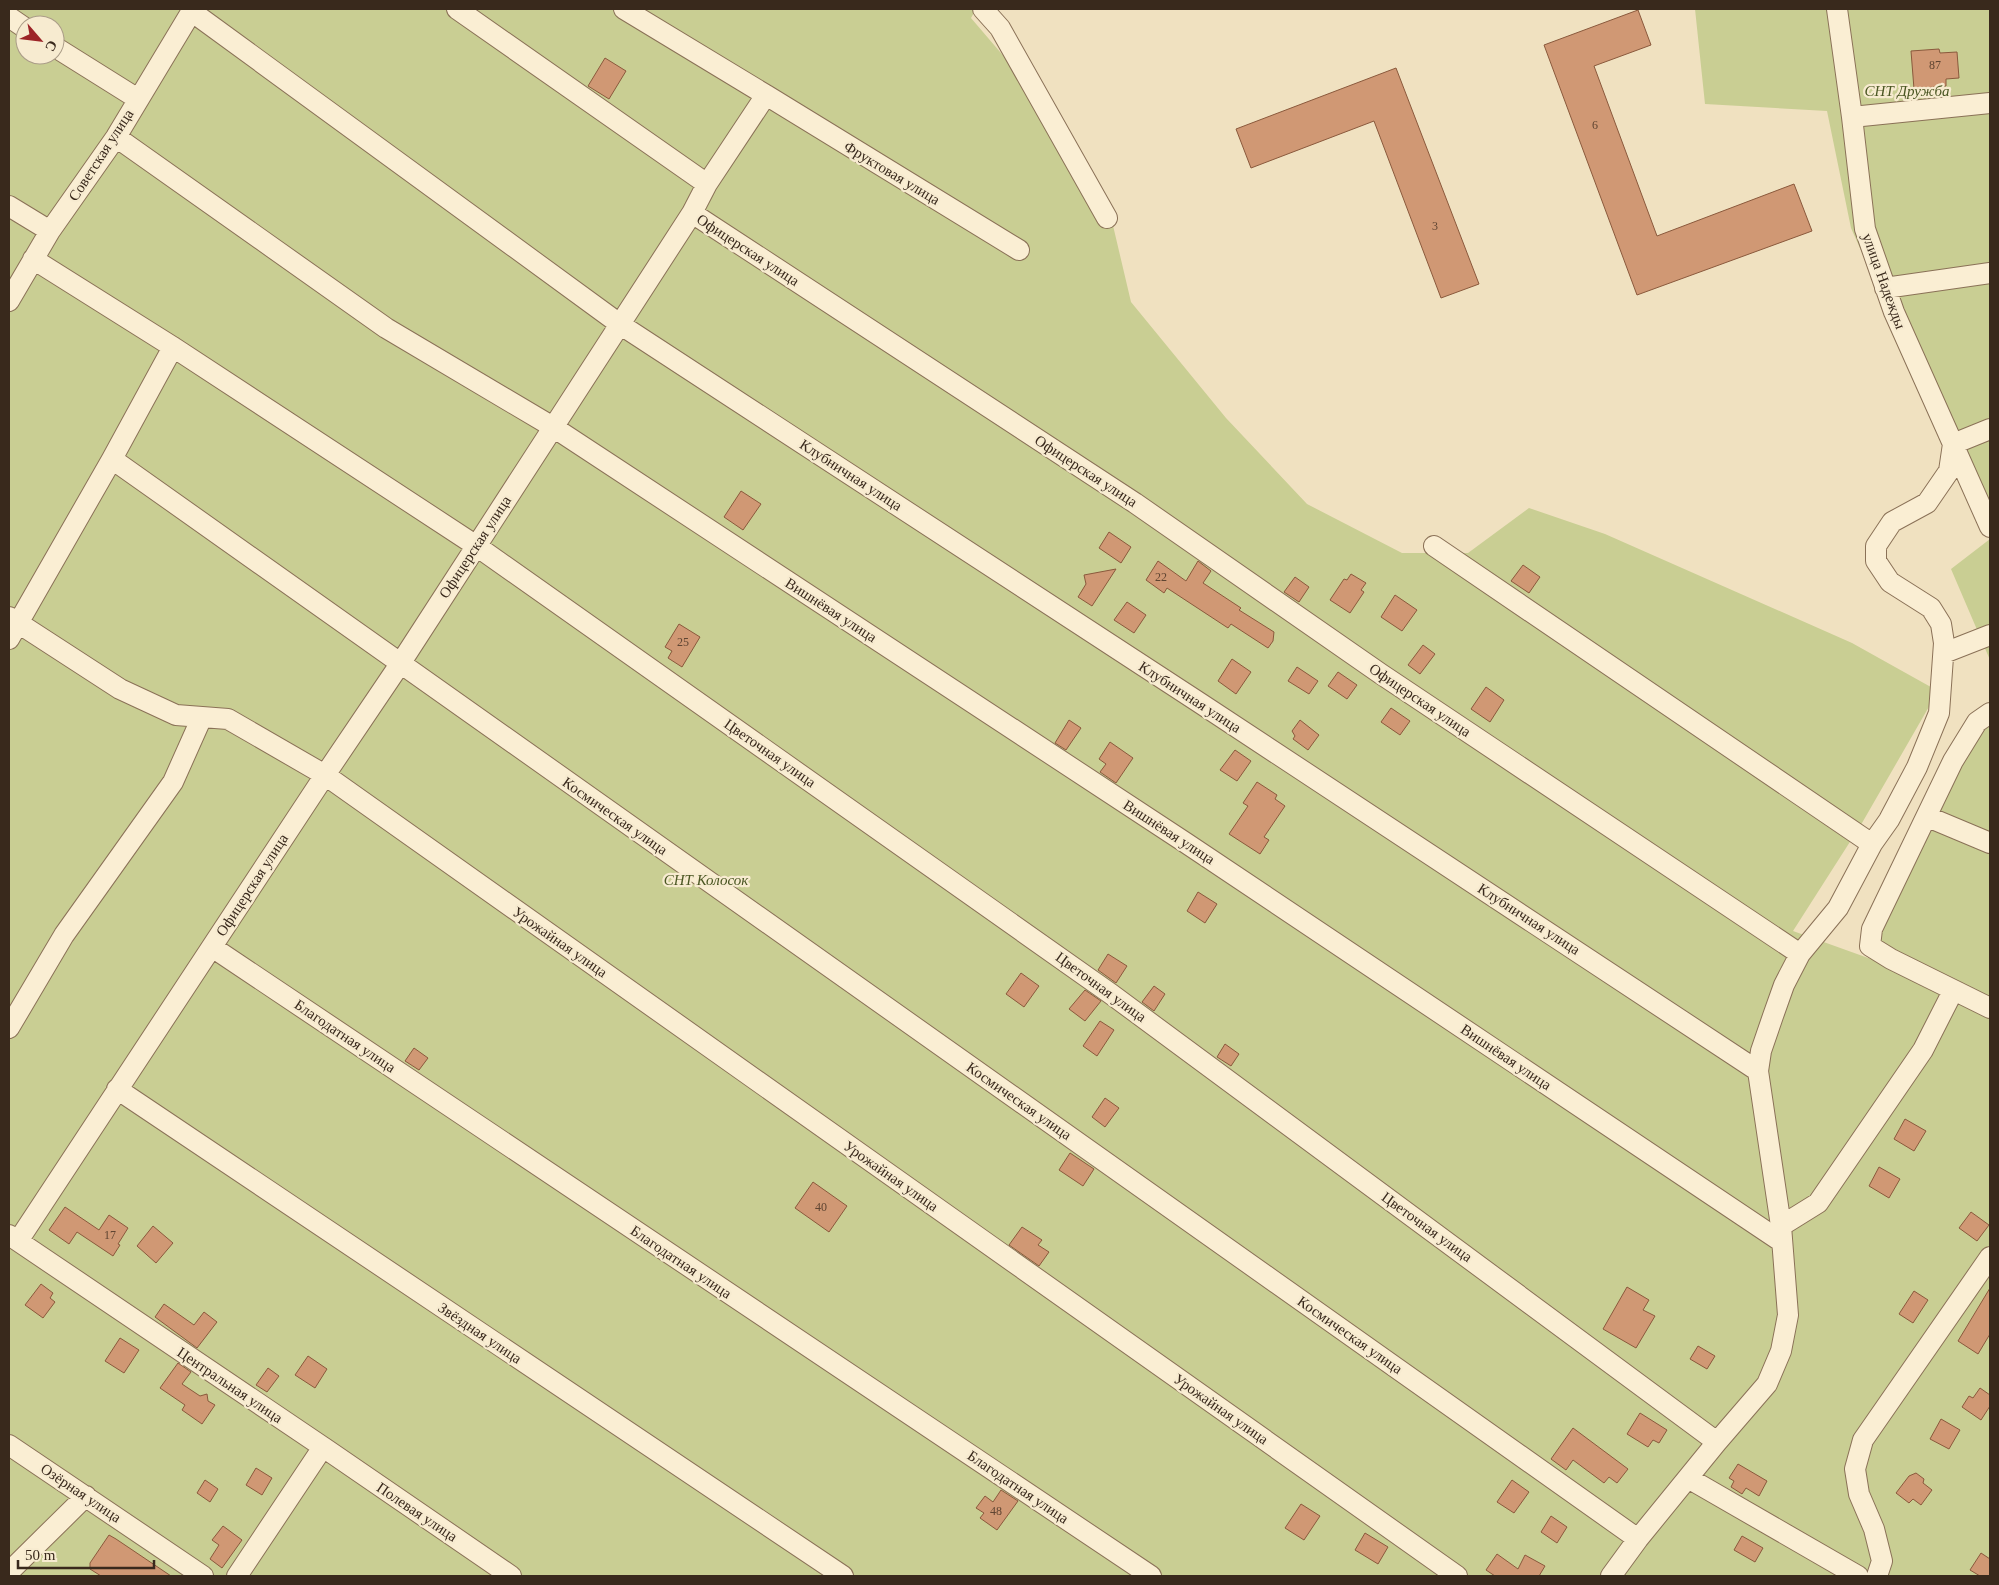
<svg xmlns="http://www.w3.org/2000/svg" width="1999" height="1585" viewBox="0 0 1999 1585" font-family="'Times New Roman',serif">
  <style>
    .green { fill: #c9ce93; fill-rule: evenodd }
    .building { fill: #d09874; stroke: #8a593c }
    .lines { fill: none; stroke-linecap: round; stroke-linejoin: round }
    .minor-casing { stroke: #8a7157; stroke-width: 22 }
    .minor { stroke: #faeed3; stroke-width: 20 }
    .labels { text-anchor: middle; stroke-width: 4.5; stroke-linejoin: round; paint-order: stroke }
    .number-label { font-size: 12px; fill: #5f4532 }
    .park-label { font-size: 15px; font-style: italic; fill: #4a5622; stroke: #f7ebd0 }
    .street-label { font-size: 15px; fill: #39291c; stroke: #f7ebd0 }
  </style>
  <rect width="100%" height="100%" fill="#f0e1c0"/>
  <path class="green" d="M9,9H976L971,18L1058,120L1111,217L1131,302L1226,418L1307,504L1402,553H1468L1529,508L1605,534L1852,643L1938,691L1862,823L1793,931L1871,959L1949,996L1869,941L1990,708V1576H9ZM25,25H55V55H25Z
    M1695,9H1990V660L1951,569L1990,539L1851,228L1827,111L1705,104Z"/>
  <path class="building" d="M1638,10L1651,45L1594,66L1657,236L1794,184L1812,231L1637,295L1544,45Z
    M1939,49L1940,53L1957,52L1959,78L1946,79V86L1914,89L1911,51Z
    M605,58L626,71L609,99L588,86Z
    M1396,68L1479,284L1441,298L1374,121L1251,168L1236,129Z
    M741,491L761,504L743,530L724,517Z
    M1109,532L1131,547L1121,563L1099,548Z
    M1158,561L1186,581L1198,561L1211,571L1203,583L1241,608L1239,610L1274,632L1273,641L1268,648L1231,624L1228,628L1167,588L1164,593L1146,580Z
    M1523,565L1540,577L1529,593L1511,581Z
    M1116,569L1092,606L1078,597L1086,584L1084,575Z
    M1351,574L1366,583L1361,590L1364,592L1350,613L1330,600L1344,579L1347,580Z
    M1295,577L1309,587L1299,602L1284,592Z
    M1395,595L1417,610L1402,631L1381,617Z
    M1127,602L1146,615L1134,633L1114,620Z
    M679,624L700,637L682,667L668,658L672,651L665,647Z
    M1423,645L1435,654L1420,674L1408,665Z
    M1232,659L1251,672L1236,694L1218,681Z
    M1297,667L1318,681L1309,694L1288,681Z
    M1338,672L1357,685L1347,699L1328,686Z
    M1486,687L1504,700L1490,722L1471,709Z
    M1391,708L1410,721L1400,735L1381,722Z
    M1069,720L1081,728L1066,750L1055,743Z
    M1300,720L1319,735L1308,750L1293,739L1295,736L1292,731Z
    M1110,742L1133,758L1116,783L1100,772L1106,764L1099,759Z
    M1235,750L1251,761L1237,781L1220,770Z
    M1257,782L1277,795L1275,799L1285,806L1264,837L1269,840L1260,854L1229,834L1248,806L1243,803Z
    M1198,892L1217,904L1205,923L1187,911Z
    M1108,954L1127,966L1116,983L1098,970Z
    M1021,973L1039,986L1024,1007L1006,994Z
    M1154,986L1165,994L1154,1011L1142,1002Z
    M1085,990L1101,1001L1085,1021L1069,1009Z
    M1100,1021L1114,1030L1097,1056L1083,1046Z
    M1225,1044L1239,1054L1231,1066L1217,1057Z
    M414,1048L428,1058L419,1070L405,1061Z
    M1105,1098L1119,1108L1105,1127L1092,1117Z
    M1905,1119L1926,1131L1914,1151L1894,1139Z
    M1070,1153L1094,1169L1083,1186L1059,1170Z
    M1879,1167L1900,1179L1889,1198L1869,1186Z
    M813,1182L847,1206L829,1232L795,1208Z
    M65,1207L99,1230L109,1215L128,1228L118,1244L120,1245L113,1256L77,1232L69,1244L49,1230Z
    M1971,1212L1989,1225L1977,1241L1959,1228Z
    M153,1226L173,1243L156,1263L137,1246Z
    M1022,1227L1042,1240L1038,1245L1049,1252L1039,1266L1009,1245Z
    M41,1284L53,1293L50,1298L55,1302L43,1318L25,1305Z
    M1627,1287L1649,1300L1643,1310L1655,1316L1636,1348L1603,1329Z
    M1990,1288V1334L1978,1354L1958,1341Z
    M1914,1291L1928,1300L1913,1323L1899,1314Z
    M164,1304L194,1325L204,1312L217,1322L197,1348L155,1317Z
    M120,1338L139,1350L124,1373L105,1361Z
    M1698,1346L1715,1356L1707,1369L1690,1359Z
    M308,1356L327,1369L315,1388L295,1375Z
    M178,1363L191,1372L182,1384L200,1396L207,1394L208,1401L215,1405L202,1424L182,1410L185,1405L160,1388Z
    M268,1368L279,1376L267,1392L256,1385Z
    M1980,1388L1990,1395V1406L1981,1420L1962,1407L1969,1396L1973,1398Z
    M1640,1413L1667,1430L1659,1443L1653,1440L1648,1447L1627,1434Z
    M1941,1419L1960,1430L1949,1449L1930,1439Z
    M1573,1428L1628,1469L1617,1483L1609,1477L1604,1483L1573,1460L1566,1470L1551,1459Z
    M1738,1464L1767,1481L1759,1496L1746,1488L1742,1494L1731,1487L1734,1481L1729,1478Z
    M256,1468L272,1478L262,1495L246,1485Z
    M1916,1473L1924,1479L1923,1483L1932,1490L1921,1505L1913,1499L1909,1503L1896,1493L1909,1476Z
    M205,1480L218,1489L210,1502L197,1493Z
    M1512,1480L1529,1492L1514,1513L1497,1502Z
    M1001,1490L1018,1501L997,1530L980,1518L984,1513L976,1508L985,1496L993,1502Z
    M1301,1504L1320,1516L1304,1540L1285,1528Z
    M1551,1516L1567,1527L1557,1543L1541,1532Z
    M223,1526L242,1540L222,1568L210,1559L219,1545L212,1540Z
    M1365,1533L1388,1547L1378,1564L1355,1550Z
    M109,1535L116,1539L171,1576H101L90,1569V1563Z
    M1742,1536L1763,1548L1755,1562L1734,1550Z
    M1981,1553L1990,1559V1576H1980L1970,1570Z
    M1497,1554L1518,1569L1525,1555L1545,1566L1539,1576H1495L1486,1570Z"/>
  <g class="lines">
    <defs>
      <path id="minor" d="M457,9L707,184L692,213
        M624,9L766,95L707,184
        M983,9L1000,28L1107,218
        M1837,9L1852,117L1865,229L1894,312L1953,444L1990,429
        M191,11L621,325L1200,703L1758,1071
        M9,17L25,28
        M55,47L138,99
        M766,95L1019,250
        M1852,117L1990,103
        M116,137L386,328L553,427L1186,843L1782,1242
        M9,206L50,231
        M33,259L173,347L475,545L1111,994L1717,1442
        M1885,288L1990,273
        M9,301L50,231L116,137L193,9
        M1953,444L1990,527
        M112,459L1638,1539
        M1434,546L1872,844
        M9,617L120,689L176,715L228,719L325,775L1457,1576
        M9,639L112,459L173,347
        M1944,653L1990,635
        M1990,713L1977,722L1953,761L1872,929L1870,946L1891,959L1990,1008
        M1928,817L1990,843
        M212,947L1151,1576
        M9,1028L64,935L173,782L202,717
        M117,1089L843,1576
        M1781,1226L1818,1203L1923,1050L1953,991
        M9,1235L323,1447L237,1576
        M18,1241L325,775L400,664L692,213L1135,503L1381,674L1800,954
        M9,1445L203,1576
        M323,1447L511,1576
        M1688,1478L1858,1576
        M9,1572L86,1496
        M1611,1576L1638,1539L1717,1442L1767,1384L1781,1351L1788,1315L1781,1226L1758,1071L1761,1051L1773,1016L1784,985L1800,954L1838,908L1872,844L1889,820L1917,767L1939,713L1944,643L1941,624L1931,608L1890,582L1876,561V546L1892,522L1927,503L1949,471L1953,444
        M1877,1576L1882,1561L1874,1529L1859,1494L1855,1469L1863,1440L1990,1257"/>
    </defs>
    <use href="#minor" class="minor-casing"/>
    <use href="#minor" class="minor"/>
  </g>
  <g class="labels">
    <g class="number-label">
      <text x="1935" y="69">87</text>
      <text x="1595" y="129">6</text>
      <text x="1435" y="230">3</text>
      <text x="1161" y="581">22</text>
      <text x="683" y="646">25</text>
      <text x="821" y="1211">40</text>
      <text x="110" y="1239">17</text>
      <text x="996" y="1515">48</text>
    </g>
    <g class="park-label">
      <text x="1907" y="96">СНТ Дружба</text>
      <text x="706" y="885">СНТ Колосок</text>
    </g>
    <g class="street-label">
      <text transform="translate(101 155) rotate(-57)" y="5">Советская улица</text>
      <text transform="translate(892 173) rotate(31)" y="5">Фруктовая улица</text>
      <text transform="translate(748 250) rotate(33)" y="5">Офицерская улица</text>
      <text transform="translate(1884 281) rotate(70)" y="5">улица Надежды</text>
      <text transform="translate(1086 471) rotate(33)" y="5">Офицерская улица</text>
      <text transform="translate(851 475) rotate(33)" y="5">Клубничная улица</text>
      <text transform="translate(475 547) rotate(-57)" y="5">Офицерская улица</text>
      <text transform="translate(831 610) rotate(33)" y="5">Вишнёвая улица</text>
      <text transform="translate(1190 697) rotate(33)" y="5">Клубничная улица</text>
      <text transform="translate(1420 700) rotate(34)" y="5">Офицерская улица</text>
      <text transform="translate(770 753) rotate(35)" y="5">Цветочная улица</text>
      <text transform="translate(615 816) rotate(35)" y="5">Космическая улица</text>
      <text transform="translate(1169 832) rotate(33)" y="5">Вишнёвая улица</text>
      <text transform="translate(252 885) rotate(-57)" y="5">Офицерская улица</text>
      <text transform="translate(1529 919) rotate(33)" y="5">Клубничная улица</text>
      <text transform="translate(560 942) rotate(35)" y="5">Урожайная улица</text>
      <text transform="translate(1101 987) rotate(36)" y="5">Цветочная улица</text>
      <text transform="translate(345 1036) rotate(34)" y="5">Благодатная улица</text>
      <text transform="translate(1506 1057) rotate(34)" y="5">Вишнёвая улица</text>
      <text transform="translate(1019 1101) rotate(35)" y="5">Космическая улица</text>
      <text transform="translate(891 1176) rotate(35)" y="5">Урожайная улица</text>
      <text transform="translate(1427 1227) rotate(36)" y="5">Цветочная улица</text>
      <text transform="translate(681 1262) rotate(34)" y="5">Благодатная улица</text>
      <text transform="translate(480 1333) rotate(34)" y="5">Звёздная улица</text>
      <text transform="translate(1350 1335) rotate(35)" y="5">Космическая улица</text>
      <text transform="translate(230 1385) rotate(34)" y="5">Центральная улица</text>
      <text transform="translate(1221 1409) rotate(35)" y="5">Урожайная улица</text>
      <text transform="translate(1018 1487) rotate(34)" y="5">Благодатная улица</text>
      <text transform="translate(81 1493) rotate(34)" y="5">Озёрная улица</text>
      <text transform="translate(417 1512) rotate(34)" y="5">Полевая улица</text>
    </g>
  </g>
  <rect width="1999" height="1585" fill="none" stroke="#39291c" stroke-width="20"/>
  <g transform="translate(40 40) rotate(118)"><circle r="24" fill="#f7ebd0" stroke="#ab9d88"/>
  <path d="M0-4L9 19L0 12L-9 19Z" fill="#9c2427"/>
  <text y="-8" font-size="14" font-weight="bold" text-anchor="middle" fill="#39291c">С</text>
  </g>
  <path d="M18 1560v8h136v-8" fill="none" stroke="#39291c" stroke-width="2.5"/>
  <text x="25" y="1560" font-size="15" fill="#39291c" stroke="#f7ebd0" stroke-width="4" paint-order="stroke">50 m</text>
</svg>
